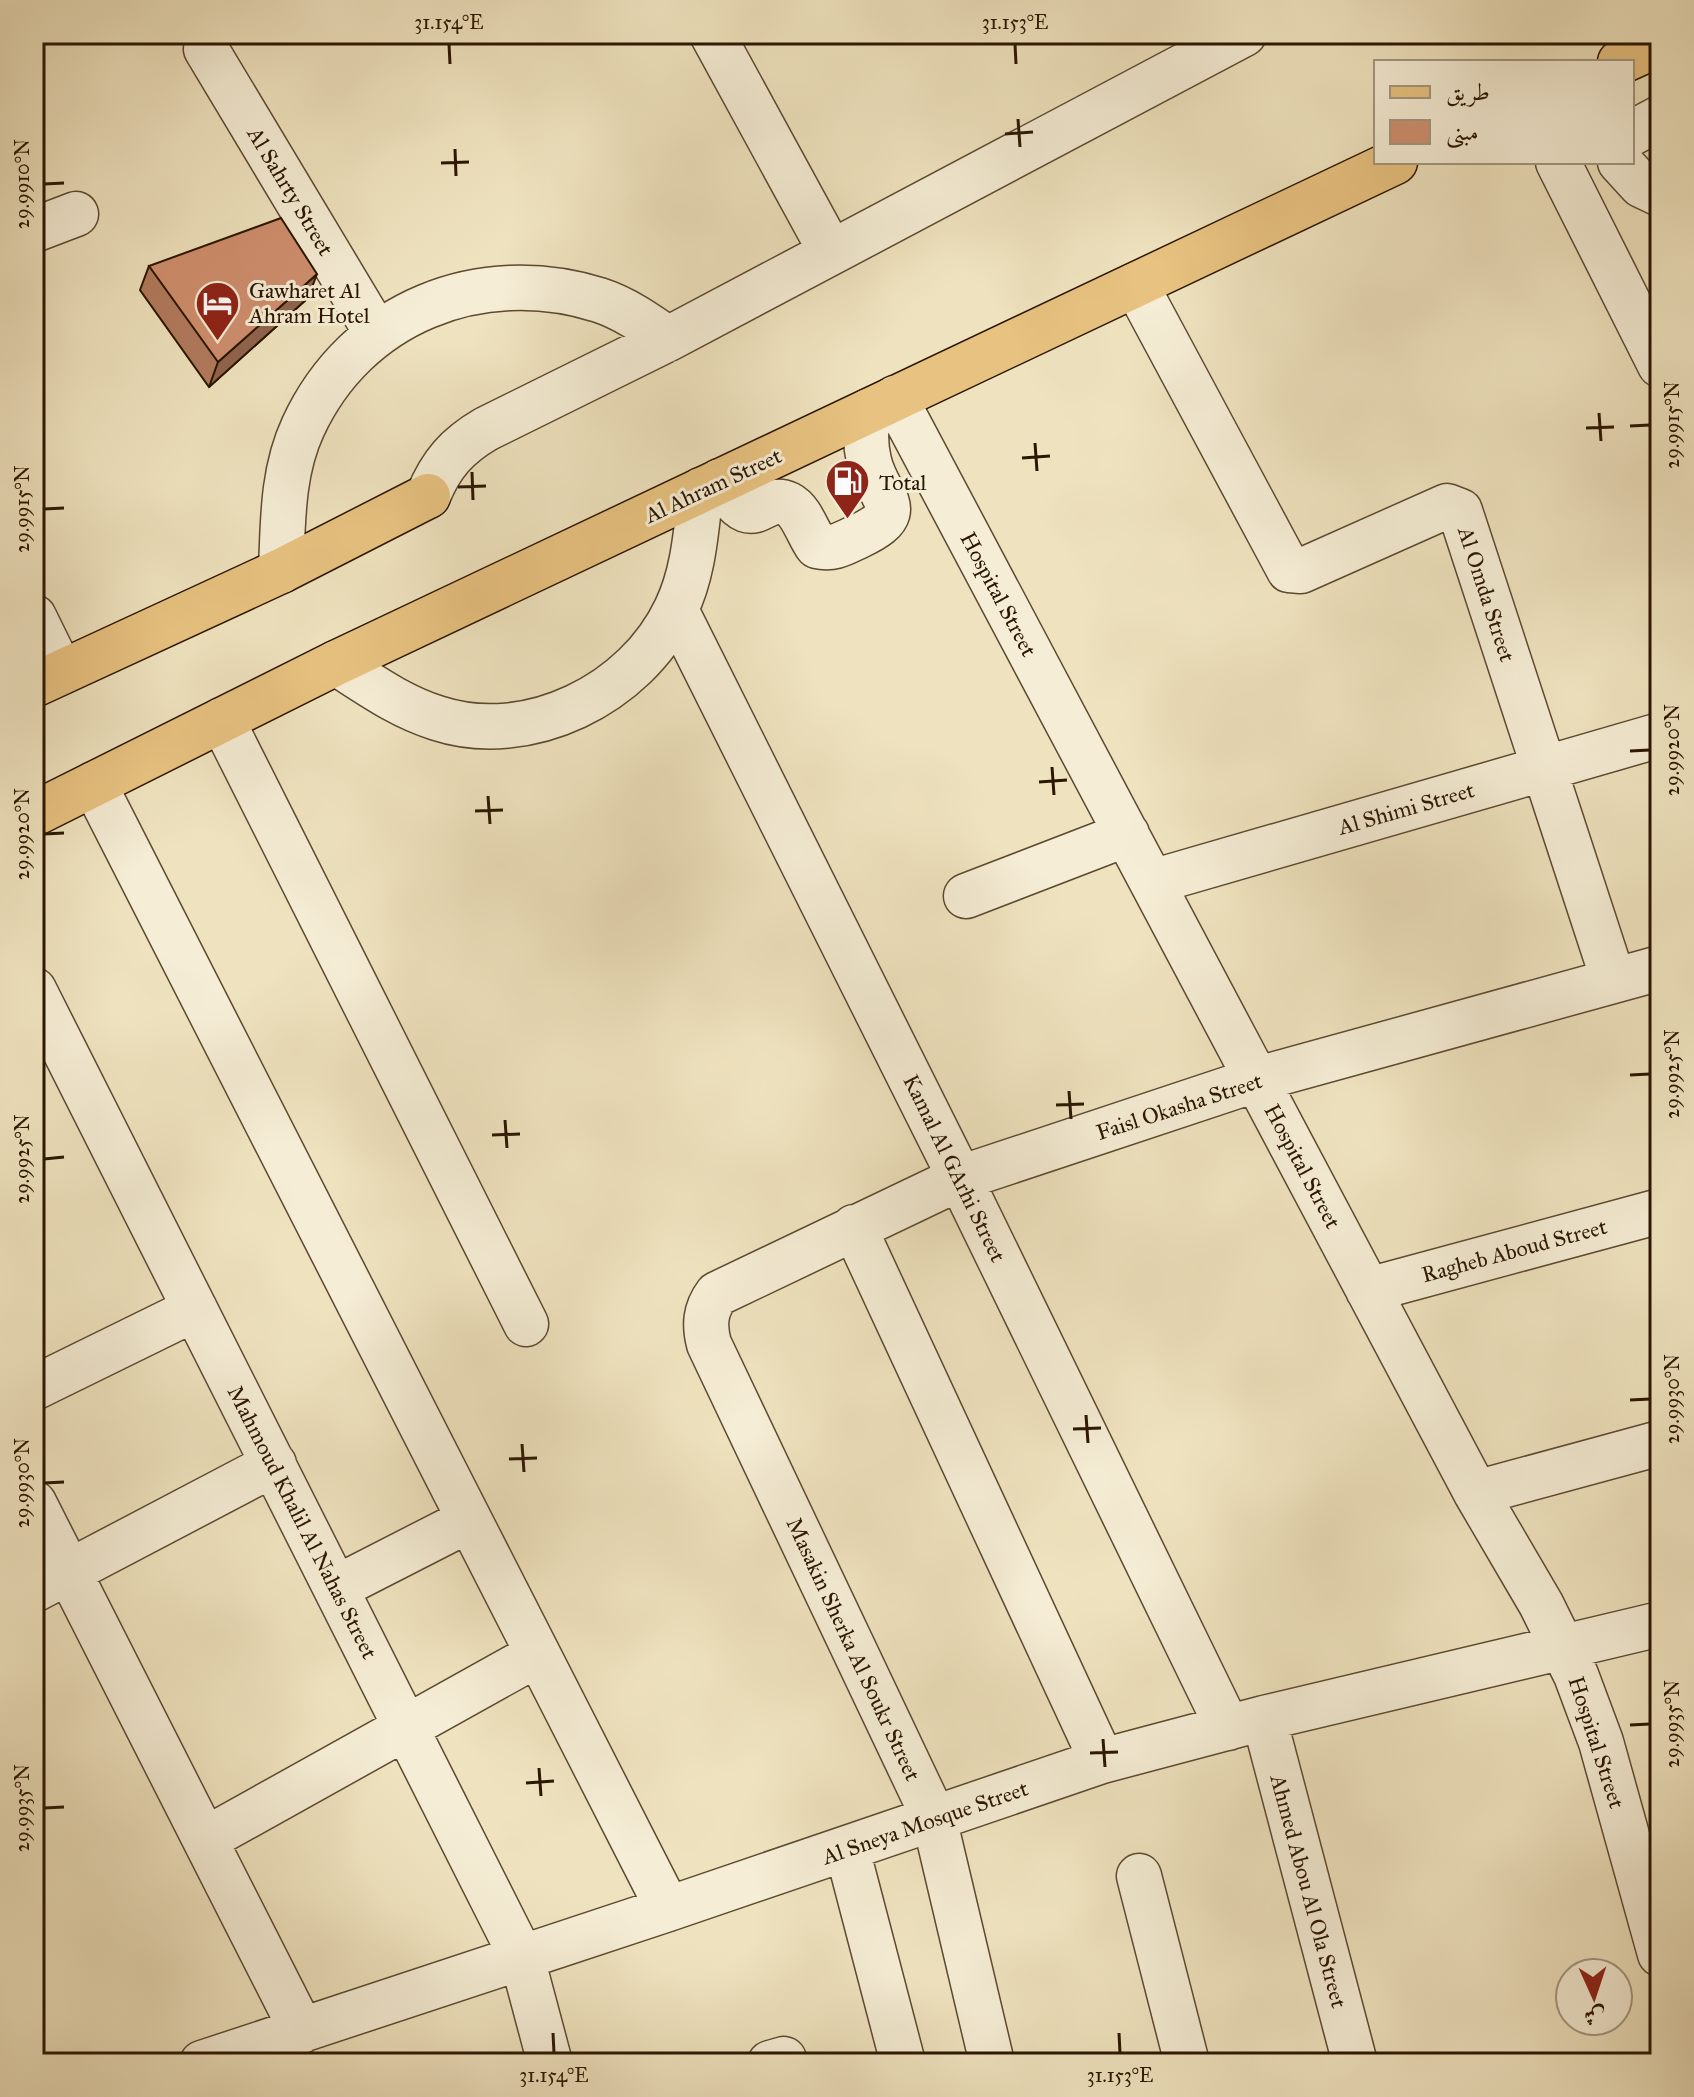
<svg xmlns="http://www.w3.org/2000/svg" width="1694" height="2097" viewBox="0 0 1694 2097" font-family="'IM FELL Great Primer',Amiri,serif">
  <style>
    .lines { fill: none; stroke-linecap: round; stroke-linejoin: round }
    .minor-casing { stroke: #5c4930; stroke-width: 47 }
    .major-casing { stroke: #2b1601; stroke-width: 47 }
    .minor { stroke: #f5edd5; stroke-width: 44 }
    .major { stroke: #e8c280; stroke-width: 44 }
    .wall { fill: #b27b5f; stroke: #2b1601; stroke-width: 2 }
    .shaded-wall { fill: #91644e; stroke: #2b1601; stroke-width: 2 }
    .building { fill: #cf8f6f; stroke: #2b1601; stroke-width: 2 }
    .ticks { fill: none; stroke: #2b1601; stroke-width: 3 }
    .labels { text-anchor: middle; stroke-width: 6; stroke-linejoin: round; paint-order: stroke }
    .street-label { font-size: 22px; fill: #2b1601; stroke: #f5edd5 }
    .poi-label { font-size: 22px; fill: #2b1601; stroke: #f5edd5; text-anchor: start }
    .neatline { fill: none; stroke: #2b1601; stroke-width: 3 }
    .ticks-label { font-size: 20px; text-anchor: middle; fill: #2b1601 }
  </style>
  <rect width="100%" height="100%" fill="#efe3bf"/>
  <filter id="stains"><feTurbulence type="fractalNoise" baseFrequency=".0025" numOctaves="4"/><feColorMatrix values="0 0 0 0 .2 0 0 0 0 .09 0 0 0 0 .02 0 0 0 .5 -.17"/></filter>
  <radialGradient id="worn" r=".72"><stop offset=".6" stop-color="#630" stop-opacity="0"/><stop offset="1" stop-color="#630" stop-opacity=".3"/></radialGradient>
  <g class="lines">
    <defs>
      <path id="minor" d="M712,34L831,252
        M206,49L377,334
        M1632,133L1660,118
        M1558,162L1660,365
        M1620,162L1641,185L1660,194
        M34,230L76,214
        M1136,285L1289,570L1301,571L1447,506L1460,511L1613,979
        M895,398L1476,1493L1541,1604L1576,1675L1601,1742L1660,1954
        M720,481C755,540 760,491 788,504C802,511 808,534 817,546C834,550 844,543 859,536C912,511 878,500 869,461C865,444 865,428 869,411
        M428,496C441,464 457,446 486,429L668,339L1244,34
        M281,571C283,522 282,472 303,427C356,312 480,263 599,300C624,308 647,324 668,339
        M676,610L960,1178L1228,1728
        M34,617L61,672
        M336,663C369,684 399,706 437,718C528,748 636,694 676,609C694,572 696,530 701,490
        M222,720L526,1324
        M94,784L668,1909
        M1152,882L1660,735
        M966,896L1127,834
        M34,990L522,1958L550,2063
        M854,1227L1102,1761
        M1368,1290L1660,1211
        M34,1388L195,1309
        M1476,1493L1660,1443
        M34,1503L302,2031
        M336,1588L469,1520
        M34,1590L274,1464
        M1264,1718L1355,2063
        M206,1839L538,1654
        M847,1849L903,2063
        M1139,1876L1187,2063
        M202,2063L668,1909L1102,1761L1264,1718L1660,1624
        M770,2063L784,2059
        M992,2063L934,1818L709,1344C704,1325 705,1310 717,1294L960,1178L1258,1079L1660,968"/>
      <path id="major" d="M1620,62L1660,44
        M34,685L281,571L428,496
        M34,814L336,663L1395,162"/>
    </defs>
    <use href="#minor" class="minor-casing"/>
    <use href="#major" class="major-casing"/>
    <use href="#minor" class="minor"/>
    <use href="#major" class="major"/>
  </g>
  <path class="wall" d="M149,266L308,298L209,387L140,290Z"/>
  <path class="shaded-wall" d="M317,274L308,298L209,387L218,362Z"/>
  <path class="building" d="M281,218L317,274L218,362L149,266Z"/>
  <path class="ticks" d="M449,44L450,64M1015,44L1016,64M1018,119L1020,147M1005,134L1033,132M455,149L456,176M441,163L469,162M44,184L64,183M1599,413L1601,441M1630,426L1650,425M1586,428L1614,427M1035,443L1037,471M1022,458L1050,456M472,472L473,500M458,487L486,486M44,509L64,508M1630,751L1650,750M1052,767L1054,795M1039,782L1067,780M488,796L490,824M475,811L503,810M44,834L64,833M1630,1075L1650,1074M1069,1091L1071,1119M1056,1105L1084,1104M505,1120L507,1148M492,1135L520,1134M44,1159L64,1157M1630,1400L1650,1399M1086,1415L1088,1443M1073,1429L1101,1428M522,1444L524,1472M509,1459L537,1458M44,1483L64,1482M1630,1725L1650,1724M1103,1739L1105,1767M1090,1753L1118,1752M539,1768L541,1796M526,1783L554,1781M44,1808L64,1807M553,2033L554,2053M1119,2033L1120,2053"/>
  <defs>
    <symbol id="hotel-pin" viewBox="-11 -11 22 30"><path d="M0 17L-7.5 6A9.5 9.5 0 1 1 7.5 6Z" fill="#8f2418" stroke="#f5edd5"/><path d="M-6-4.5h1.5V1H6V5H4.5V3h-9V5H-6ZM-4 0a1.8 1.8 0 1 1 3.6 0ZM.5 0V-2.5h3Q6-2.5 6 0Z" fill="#fff"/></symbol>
    <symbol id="fuel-pin" viewBox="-11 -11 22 30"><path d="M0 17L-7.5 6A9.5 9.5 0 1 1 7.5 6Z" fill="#8f2418" stroke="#f5edd5"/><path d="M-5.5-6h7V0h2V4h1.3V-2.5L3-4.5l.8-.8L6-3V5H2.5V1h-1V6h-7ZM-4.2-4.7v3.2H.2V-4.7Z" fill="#fff"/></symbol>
  </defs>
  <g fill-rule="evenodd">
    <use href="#hotel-pin" x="192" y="278" width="51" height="69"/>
    <use href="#fuel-pin" x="822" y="456" width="51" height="69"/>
  </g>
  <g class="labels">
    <g class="street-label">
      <text transform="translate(291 191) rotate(59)" y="8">Al Sahrty Street</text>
      <text transform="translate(713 485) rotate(-25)" y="8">Al Ahram Street</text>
      <text transform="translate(999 594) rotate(62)" y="8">Hospital Street</text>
      <text transform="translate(1487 594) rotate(72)" y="8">Al Omda Street</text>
      <text transform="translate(1406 808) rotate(-16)" y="8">Al Shimi Street</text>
      <text transform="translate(1179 1106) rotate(-18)" y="8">Faisl Okasha Street</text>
      <text transform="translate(1303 1166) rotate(62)" y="8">Hospital Street</text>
      <text transform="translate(955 1168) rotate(64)" y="8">Kamal Al GArhi Street</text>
      <text transform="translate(1514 1250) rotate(-15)" y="8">Ragheb Aboud Street</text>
      <text transform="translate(303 1522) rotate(63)" y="8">Mahmoud Khalil Al Nahas Street</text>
      <text transform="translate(854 1649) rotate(65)" y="8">Masakin Sherka Al Soukr Street</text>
      <text transform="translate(1597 1742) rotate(72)" y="8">Hospital Street</text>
      <text transform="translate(925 1822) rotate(-19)" y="8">Al Sneya Mosque Street</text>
      <text transform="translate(1309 1891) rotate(75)" y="8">Ahmed Abou Al Ola Street</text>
    </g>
    <g class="poi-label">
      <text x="249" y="298">Gawharet Al<tspan x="249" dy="25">Ahram Hotel</tspan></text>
      <text x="879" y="490">Total</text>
    </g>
  </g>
  <rect width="1694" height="2097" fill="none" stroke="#efe3bf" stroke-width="88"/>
  <rect x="1374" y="60" width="260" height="104" fill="#f5edd5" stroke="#a49780" stroke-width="2"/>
  <rect x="1390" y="86" width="40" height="12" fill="#e8c280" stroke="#a49780" stroke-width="2"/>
  <text x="1446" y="100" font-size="24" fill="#2b1601">طريق</text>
  <rect x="1390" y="120" width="40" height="24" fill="#cf8f6f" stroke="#a49780" stroke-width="2"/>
  <text x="1446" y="140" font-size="24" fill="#2b1601">مبنى</text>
  <g transform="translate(1594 1997) rotate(177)"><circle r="38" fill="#f5edd5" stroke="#a49780" stroke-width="2"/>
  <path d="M0-6L14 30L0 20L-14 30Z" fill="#8f2418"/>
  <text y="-12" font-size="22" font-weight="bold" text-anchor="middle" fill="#2b1601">ش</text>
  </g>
  <rect x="44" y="44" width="1606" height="2009" class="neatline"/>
  <g class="ticks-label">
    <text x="449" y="29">31.154°E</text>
    <text x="1015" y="29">31.153°E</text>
    <text transform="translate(22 184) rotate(-90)" y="7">29.9910°N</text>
    <text transform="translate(1672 425) rotate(-90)" y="7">29.9915°N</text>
    <text transform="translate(22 509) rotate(-90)" y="7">29.9915°N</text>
    <text transform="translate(1672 750) rotate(-90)" y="7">29.9920°N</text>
    <text transform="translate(22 834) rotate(-90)" y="7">29.9920°N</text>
    <text transform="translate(1672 1074) rotate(-90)" y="7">29.9925°N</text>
    <text transform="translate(22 1159) rotate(-90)" y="7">29.9925°N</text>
    <text transform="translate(1672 1399) rotate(-90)" y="7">29.9930°N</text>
    <text transform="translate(22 1483) rotate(-90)" y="7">29.9930°N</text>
    <text transform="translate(1672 1724) rotate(-90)" y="7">29.9935°N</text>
    <text transform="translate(22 1808) rotate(-90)" y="7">29.9935°N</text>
    <text x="554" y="2082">31.154°E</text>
    <text x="1120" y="2082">31.153°E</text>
  </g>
  <rect width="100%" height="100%" filter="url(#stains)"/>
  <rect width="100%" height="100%" fill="url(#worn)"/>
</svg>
